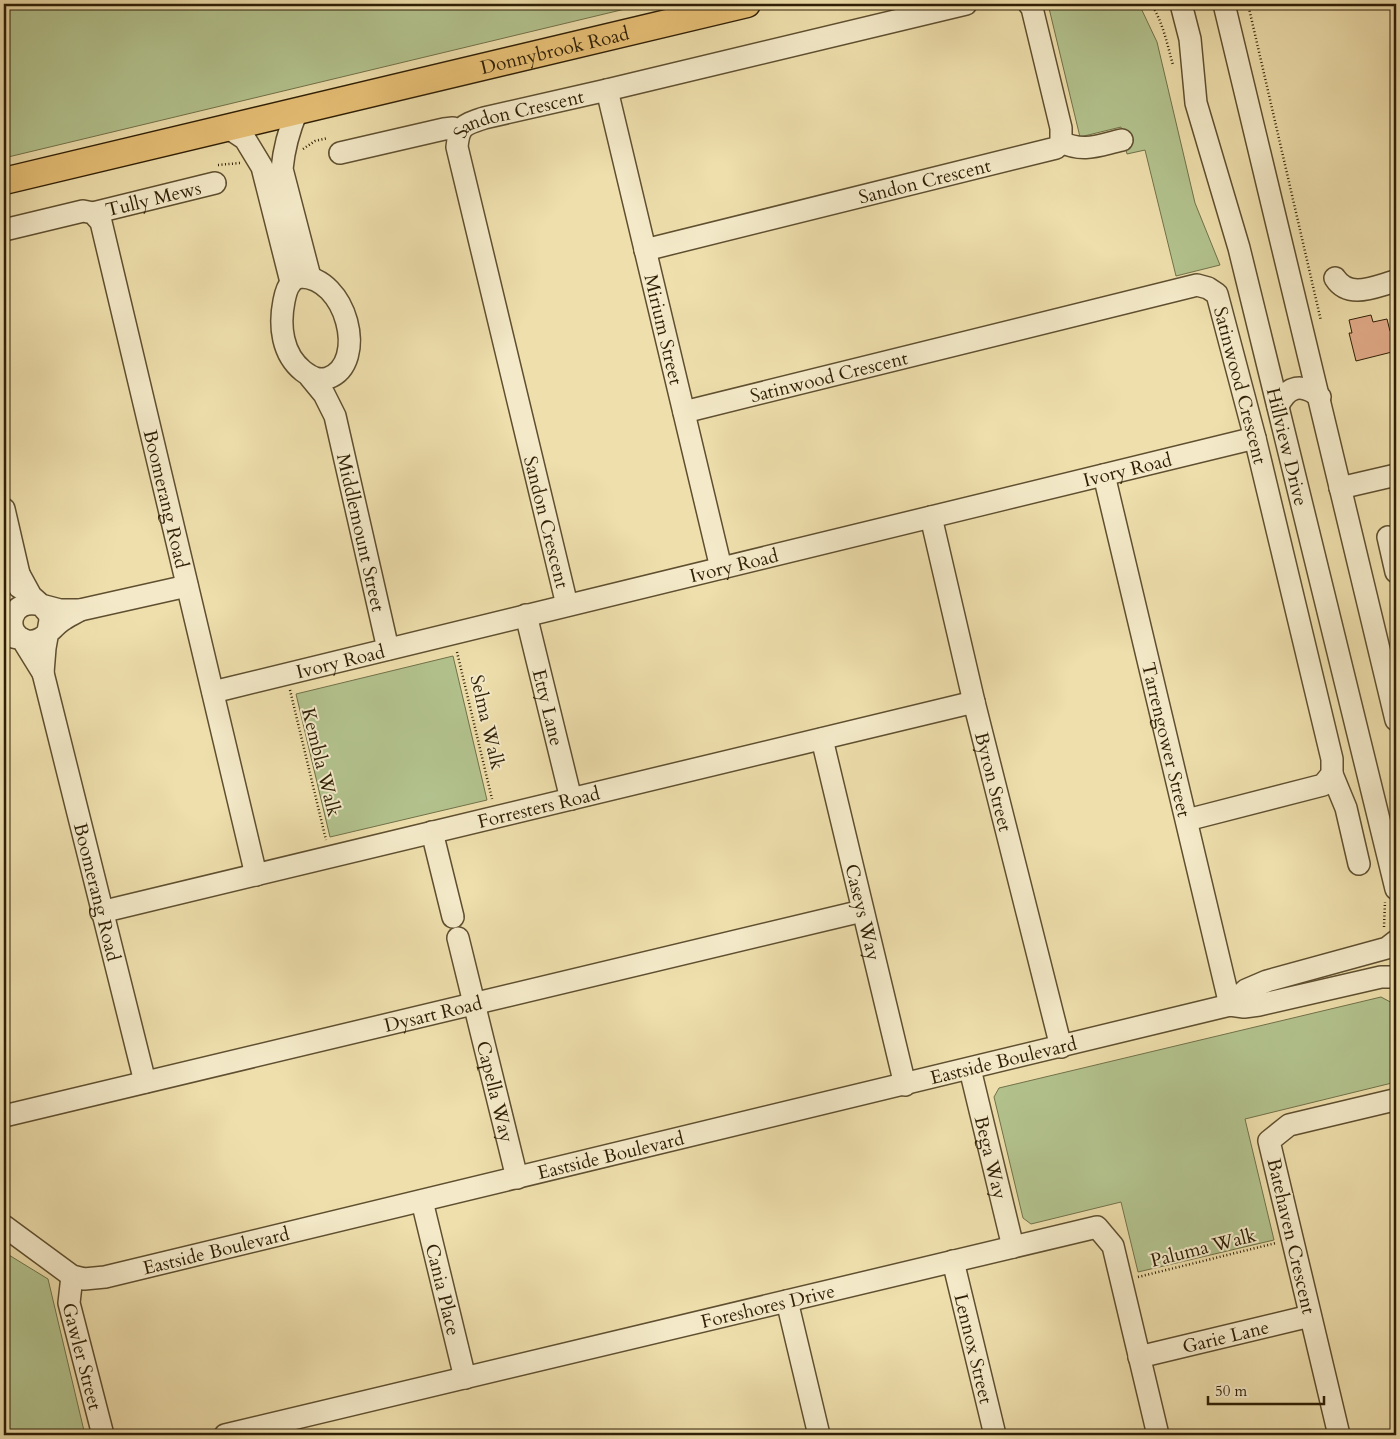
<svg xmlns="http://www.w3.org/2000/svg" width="1400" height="1439" viewBox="0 0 1400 1439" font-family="Cardo,serif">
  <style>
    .green { fill: #b3c38e; stroke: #71714a }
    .building { fill: #e3ac8b; stroke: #2f1f06 }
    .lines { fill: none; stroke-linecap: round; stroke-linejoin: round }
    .minor-casing { stroke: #5f4f30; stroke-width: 24 }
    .major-casing { stroke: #2f1f06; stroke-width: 29 }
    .path { stroke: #2f1f06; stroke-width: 2.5; stroke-dasharray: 1 2.5; stroke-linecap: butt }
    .minor { stroke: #f4eac9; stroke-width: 21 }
    .major { stroke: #e7c076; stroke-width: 26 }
    .labels { text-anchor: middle; stroke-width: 4; stroke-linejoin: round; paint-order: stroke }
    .street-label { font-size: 19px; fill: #2f1f06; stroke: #f4eac9 }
  </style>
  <rect width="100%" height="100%" fill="#eedfac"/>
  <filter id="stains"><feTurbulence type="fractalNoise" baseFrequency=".004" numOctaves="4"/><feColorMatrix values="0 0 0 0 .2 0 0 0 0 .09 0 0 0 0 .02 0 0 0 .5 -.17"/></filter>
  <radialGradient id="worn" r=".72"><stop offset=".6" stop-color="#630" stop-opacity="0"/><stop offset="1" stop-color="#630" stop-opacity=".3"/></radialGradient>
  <path class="green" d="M4,4H646L4,158Z
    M1048,4H1139L1157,42L1195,203L1220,265L1176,276L1145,150L1127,154L1121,127L1080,137Z
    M453,656L487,800L330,837L296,694Z
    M1381,997L1396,1005V1082L1245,1119L1274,1240L1138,1272L1121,1202L1031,1224L1023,1218L994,1097L999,1088Z
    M4,1252L48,1279L85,1435H4Z"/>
  <path class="building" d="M1371,315L1373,322L1387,319L1390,331L1396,330V351L1356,361L1349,333H1352L1349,320Z"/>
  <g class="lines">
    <defs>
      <g id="minor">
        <path id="s1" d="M1181,4L1190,39L1196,103L1239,248L1396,889"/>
        <path d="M1224,4L1396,720"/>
        <path id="s2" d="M607,90L721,568"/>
        <path d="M297,111C289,130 284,148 282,169L310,277"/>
        <path d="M227,127L245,139L262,167L291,282"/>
        <path d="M1061,142C1084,153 1099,145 1122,140"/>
        <path d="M340,153L444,129L453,128L459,131"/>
        <path id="s3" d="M93,213L215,183"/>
        <path id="s4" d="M4,230L83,211L93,213L101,222L256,875"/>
        <path id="s5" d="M645,250L1056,148L1061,142V128L1032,8L1029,4"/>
        <path d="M300,277C346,276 369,363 328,378C318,381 311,377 303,371C282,354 279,326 284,301C285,296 287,287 291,283C292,280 297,278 300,277Z"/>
        <path d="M1335,278C1349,300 1376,286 1396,281"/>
        <path id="s6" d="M310,377L324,394L335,416L388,649"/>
        <path d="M1278,406C1288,385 1302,383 1320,397"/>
        <path id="s7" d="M684,412L1197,285L1208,288L1217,294L1255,438L1332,759V774L1323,785L1187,820"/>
        <path id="s8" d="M1104,475L1230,1005"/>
        <path d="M1340,488L1396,475"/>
        <path d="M4,509L19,574V587"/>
        <path id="s9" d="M931,517L974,702L1061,1047"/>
        <path d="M1388,537L1396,572"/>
        <path d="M19,574L31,596L41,605L60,610H80L187,586"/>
        <path id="s10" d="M567,605L457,147C459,125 464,125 484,118L607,90L966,4"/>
        <path id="s11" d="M526,615L571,799"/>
        <path id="s12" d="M4,635L22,639L43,673L145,1082"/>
        <path d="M43,673L45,648L50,620L49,614L41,605C9,596 2,635 27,641C42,644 52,627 63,620C68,616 74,614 80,610"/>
        <path id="s13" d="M213,692L1255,438"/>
        <path id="s14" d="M822,739L905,1085"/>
        <path d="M1332,774L1346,808L1359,864"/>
        <path d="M432,832L453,917"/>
        <path id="s15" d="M101,912L974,702"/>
        <path id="s16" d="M458,938L517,1178"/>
        <path d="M1230,1005L1246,990L1267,981L1387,948L1396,941"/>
        <path id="s17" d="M970,1069L1013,1247"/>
        <path id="s18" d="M4,1116L862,911"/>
        <path id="s19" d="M422,1201L465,1378"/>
        <path id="s20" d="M4,1226L72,1276L84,1279L105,1277L1230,1005L1244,1007L1259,1005L1381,977H1396"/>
        <path id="s21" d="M953,1261L995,1435"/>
        <path id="s22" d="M72,1276L69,1303L103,1435"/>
        <path d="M787,1301L819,1435"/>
        <path id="s23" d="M1139,1357L1310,1316"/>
        <path id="s24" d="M225,1435L1097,1227L1113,1246L1158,1435"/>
        <path d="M1339,1435L1269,1141L1289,1125L1394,1100L1396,1103"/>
      </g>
      <g id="major">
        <path id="s25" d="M4,181L747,4"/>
      </g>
    </defs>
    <use href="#minor" class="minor-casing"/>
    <use href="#major" class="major-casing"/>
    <path class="path" d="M1151,4C1163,22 1167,44 1173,65
      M1248,4L1321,321
      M303,149L315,141L328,138
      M218,165L240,163
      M457,652L492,799
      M290,690L326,840
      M1384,927L1385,902
      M1138,1277L1276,1243"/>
    <use href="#minor" class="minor"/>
    <use href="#major" class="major"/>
  </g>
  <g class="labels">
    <g class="street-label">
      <text dy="7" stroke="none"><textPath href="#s25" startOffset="566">Donnybrook Road</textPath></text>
      <text dy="7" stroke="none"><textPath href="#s10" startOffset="549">Sandon Crescent</textPath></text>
      <text dy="7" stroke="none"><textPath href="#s5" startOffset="288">Sandon Crescent</textPath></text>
      <text dy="7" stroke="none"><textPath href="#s3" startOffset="62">Tully Mews</textPath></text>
      <text dy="7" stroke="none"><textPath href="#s2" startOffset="246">Mirium Street</textPath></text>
      <text dy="7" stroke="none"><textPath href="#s7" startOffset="149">Satinwood Crescent</textPath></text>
      <text dy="7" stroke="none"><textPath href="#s7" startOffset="645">Satinwood Crescent</textPath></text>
      <text dy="7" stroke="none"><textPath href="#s1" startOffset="456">Hillview Drive</textPath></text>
      <text dy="7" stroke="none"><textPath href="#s13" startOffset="941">Ivory Road</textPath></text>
      <text dy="7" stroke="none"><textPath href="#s4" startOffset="388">Boomerang Road</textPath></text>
      <text transform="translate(547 522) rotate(76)" y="7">Sandon Crescent</text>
      <text dy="7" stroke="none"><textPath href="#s6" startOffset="166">Middlemount Street</textPath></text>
      <text dy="7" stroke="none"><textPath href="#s13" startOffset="536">Ivory Road</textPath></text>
      <text dy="7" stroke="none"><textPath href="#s13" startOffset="131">Ivory Road</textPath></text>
      <text dy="7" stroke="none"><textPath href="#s11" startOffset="95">Etty Lane</textPath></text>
      <text transform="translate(488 722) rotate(77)" y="7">Selma Walk</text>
      <text dy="7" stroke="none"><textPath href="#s8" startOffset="272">Tarrengower Street</textPath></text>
      <text transform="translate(322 762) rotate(76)" y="7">Kembla Walk</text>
      <text dy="7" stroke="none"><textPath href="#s9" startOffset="272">Byron Street</textPath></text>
      <text dy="7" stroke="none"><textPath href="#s15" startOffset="450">Forresters Road</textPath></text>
      <text dy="7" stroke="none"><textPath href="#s12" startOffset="284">Boomerang Road</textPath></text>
      <text dy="7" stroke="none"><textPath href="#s14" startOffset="178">Caseys Way</textPath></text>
      <text dy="7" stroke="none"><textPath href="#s18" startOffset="441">Dysart Road</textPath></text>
      <text dy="7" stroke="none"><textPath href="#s20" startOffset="1042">Eastside Boulevard</textPath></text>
      <text dy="7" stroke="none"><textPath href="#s16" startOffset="158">Capella Way</textPath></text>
      <text dy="7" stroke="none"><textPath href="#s20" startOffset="638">Eastside Boulevard</textPath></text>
      <text dy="7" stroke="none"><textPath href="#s17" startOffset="91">Bega Way</textPath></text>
      <text transform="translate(1292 1236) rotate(77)" y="7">Batehaven Crescent</text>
      <text transform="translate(1203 1247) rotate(-14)" y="7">Paluma Walk</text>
      <text dy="7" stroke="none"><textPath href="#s20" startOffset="232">Eastside Boulevard</textPath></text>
      <text dy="7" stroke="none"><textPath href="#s19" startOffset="91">Cania Place</textPath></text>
      <text dy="7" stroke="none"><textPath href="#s24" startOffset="558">Foreshores Drive</textPath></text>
      <text dy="7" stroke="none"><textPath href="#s23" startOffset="89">Garie Lane</textPath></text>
      <text dy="7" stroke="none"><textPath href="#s21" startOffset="90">Lennox Street</textPath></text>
      <text dy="7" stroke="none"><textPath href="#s22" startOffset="82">Gawler Street</textPath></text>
    </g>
  </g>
  <rect width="1400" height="1439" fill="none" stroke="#eedfac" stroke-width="20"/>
  <rect x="5" y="5" width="1390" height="1429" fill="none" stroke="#2f1f06" stroke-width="2.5"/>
  <rect x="10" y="10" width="1380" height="1419" fill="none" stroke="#2f1f06"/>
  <path d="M1208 1396v8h116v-8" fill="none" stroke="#2f1f06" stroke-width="2.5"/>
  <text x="1215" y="1396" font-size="15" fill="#2f1f06" stroke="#f4eac9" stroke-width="4" paint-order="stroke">50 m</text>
  <rect width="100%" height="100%" filter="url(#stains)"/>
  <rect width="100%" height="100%" fill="url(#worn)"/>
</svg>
